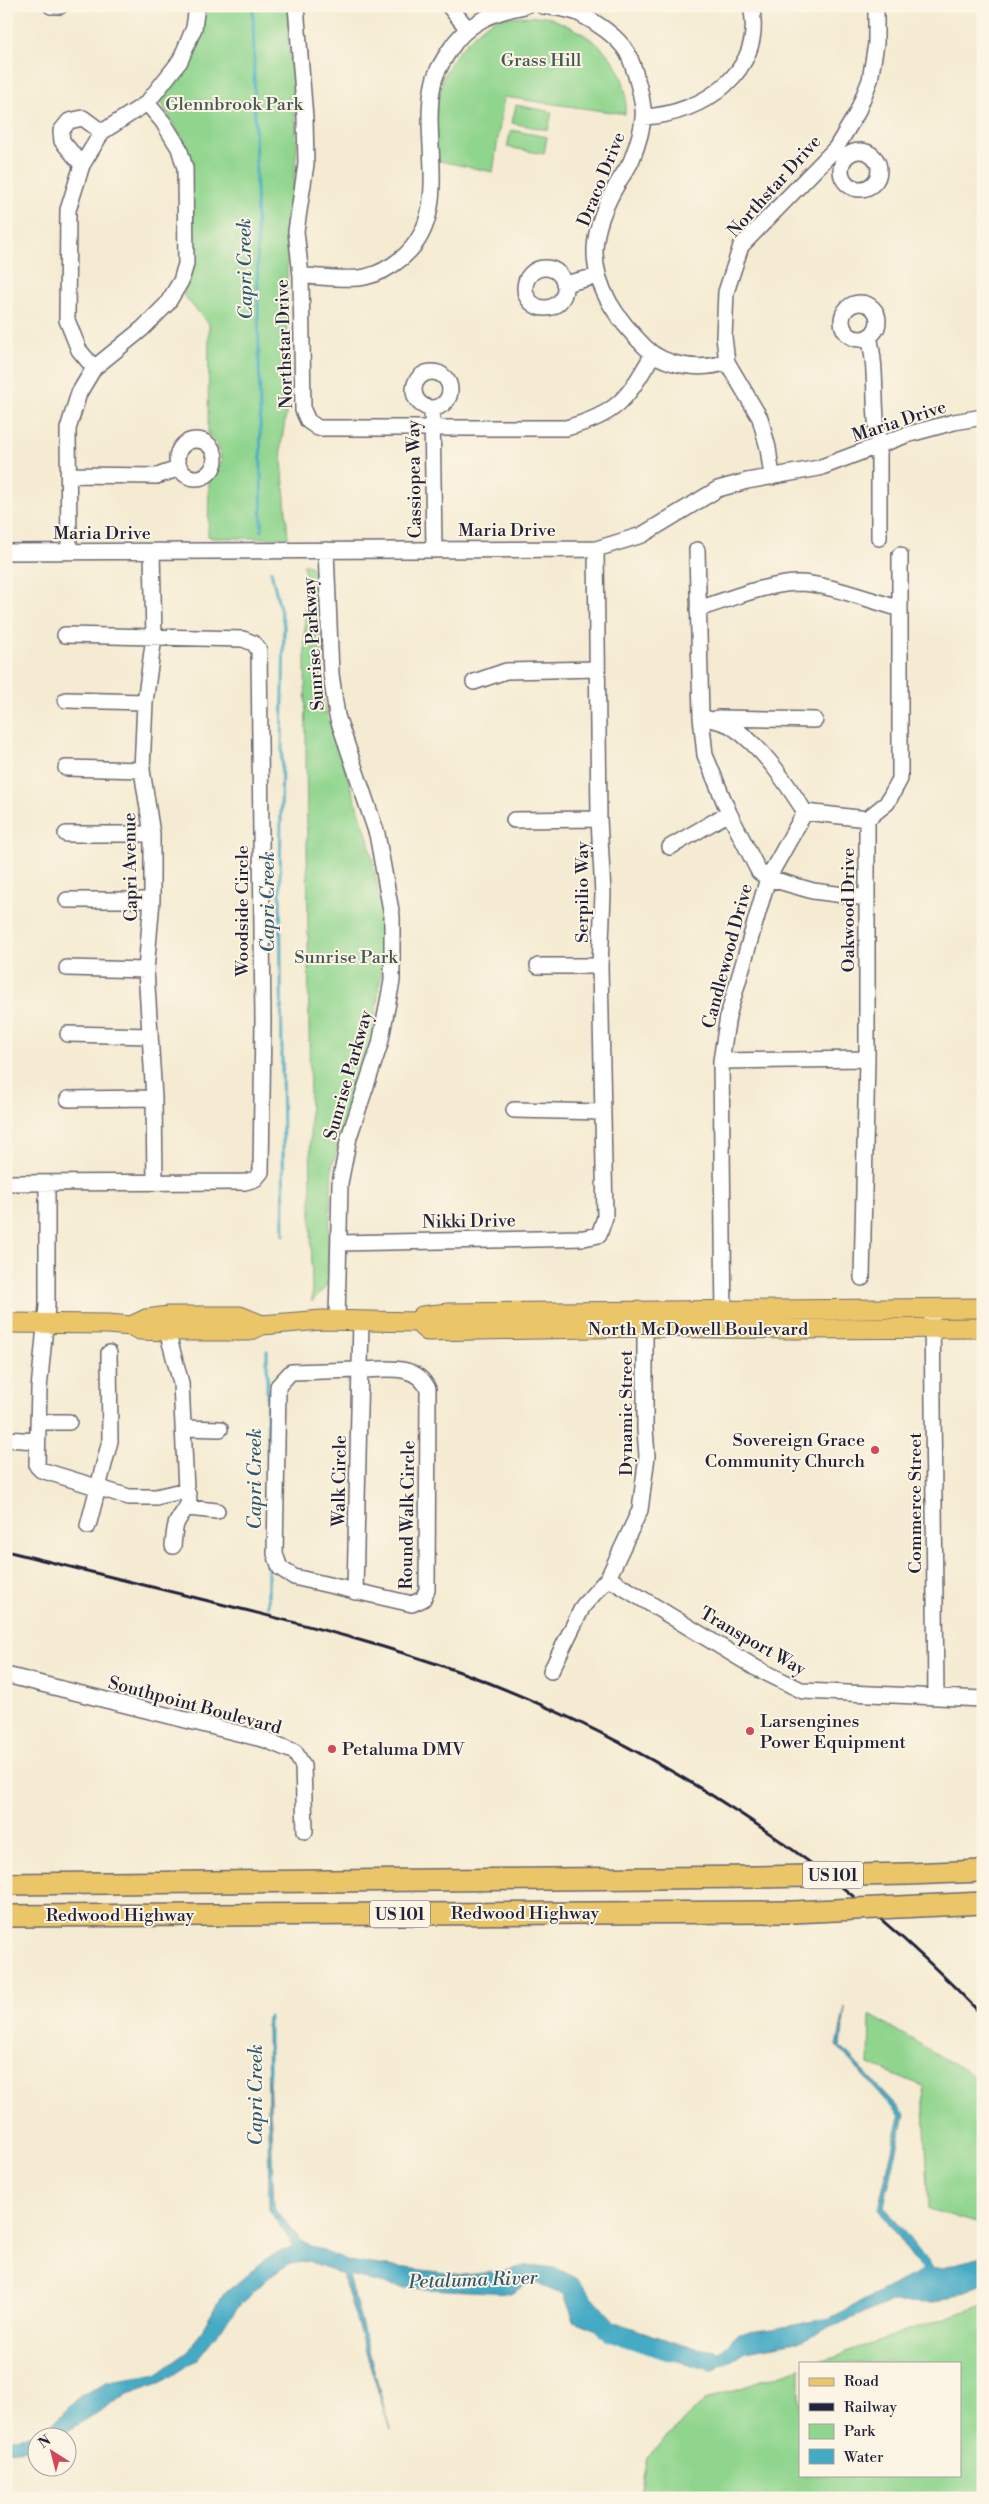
<svg xmlns="http://www.w3.org/2000/svg" width="989" height="2504" viewBox="0 0 989 2504" font-family="'Libre Bodoni',serif">
  <style>
    .green { fill: #90d58e; stroke: #597c64 }
    .water { fill: #44aac4; stroke: #336680 }
    .lines { fill: none; stroke-linecap: round; stroke-linejoin: round }
    .stream { stroke: #44aac4; stroke-width: 3 }
    .river { stroke: #44aac4; stroke-width: 19 }
    .minor-casing { stroke: #6c6870; stroke-width: 18 }
    .major-casing { stroke: #6c6870; stroke-width: 21 }
    .highway-casing { stroke: #6c6870; stroke-width: 24 }
    .minor { stroke: #fff; stroke-width: 15 }
    .major { stroke: #ebc669; stroke-width: 19 }
    .highway { stroke: #ebc669; stroke-width: 21 }
    .rail { stroke: #22223b; stroke-width: 3 }
    .highway-bridge-casing { stroke: #6c6870; stroke-width: 24; stroke-linecap: butt }
    .highway-bridge { stroke: #ebc669; stroke-width: 21 }
    .poi-dot { fill: #d1495b; stroke: #fcf5e5; stroke-width: 2 }
    .labels { text-anchor: middle; stroke-width: 4; stroke-linejoin: round; paint-order: stroke }
    .shield { fill: #fcf5e5; stroke: #63616e; stroke-width: 1 }
    .shield-label { font-size: 16px; font-weight: bold; fill: #22223b }
    .park-label { font-size: 18px; fill: #435854; stroke: #fcf5e5 }
    .street-label { font-size: 18px; fill: #22223b; stroke: #fcf5e5 }
    .poi-label { font-size: 18px; fill: #22223b; stroke: #fcf5e5; text-anchor: start }
    .water-label { font-size: 19px; font-style: italic; fill: #305872; stroke: #fcf5e5 }
  </style>
  <rect width="100%" height="100%" fill="#fcf5e5"/>
  <filter id="ink" filterUnits="userSpaceOnUse"><feTurbulence type="fractalNoise" baseFrequency=".02" numOctaves="2"/><feDisplacementMap in="SourceGraphic" scale="10" xChannelSelector="R" yChannelSelector="G"/><feConvolveMatrix kernelMatrix="1 2 1 2 8 2 1 2 1" color-interpolation-filters="sRGB"/></filter>
  <filter id="wash" filterUnits="userSpaceOnUse"><feTurbulence type="fractalNoise" baseFrequency=".0096" numOctaves="4" result="noise"/><feDisplacementMap in="SourceGraphic" scale="20" xChannelSelector="R" yChannelSelector="G"/><feGaussianBlur stdDeviation="1.12" result="paint"/><feColorMatrix in="noise" values="0 0 0 0 0 0 0 0 0 0 0 0 0 0 0 0 0 1.4 0 .05"/><feComposite in="paint" operator="in"/></filter>
  <g filter="url(#wash)">
    <rect width="100%" height="100%" fill="#f5ebd2"/>
    <path class="green" d="M203,6H288V43L294,87L297,143L287,268V364L290,388L281,446L288,538H212L208,536L209,480C227,466 223,450 208,434L209,324L183,295L193,269L192,206L186,146L161,102L163,96L185,66Z
      M546,16C580,30 618,49 625,90C627,97 625,106 625,114L504,97L493,172L435,160C435,113 432,80 466,43C474,35 486,23 496,19C508,15 532,17 546,16Z
      M516,105L552,112L548,130L512,123Z
      M511,130L547,137L544,154L507,147Z
      M304,564H308L318,575L323,703L368,838L381,904L383,959L371,1049L332,1166L327,1285L312,1302Z
      M870,2015L983,2081V2225L929,2209L923,2086L869,2064Z
      M983,2305V2498H639L647,2457L705,2400L800,2368V2475H960V2363H814Z"/>
    <path class="water" d="M845,2007L841,2047L905,2115L884,2206L933,2269L983,2257V2284L935,2303L890,2302L797,2342L745,2351L713,2371L671,2359L635,2336L599,2331L574,2321L564,2294L532,2281L512,2293L404,2288L349,2276L390,2430L342,2274L309,2261L288,2264L267,2279L239,2306L197,2359L162,2382L126,2395L61,2435L38,2436L37,2446L35,2448L6,2451V2439L42,2434L80,2396L108,2381L159,2373L189,2351L223,2295L267,2258L294,2246L269,2210L267,2018L274,2208L302,2242L347,2261L463,2275L505,2271L528,2265L556,2268L576,2278L615,2322L682,2345L720,2352L739,2333L773,2329L830,2318L922,2271L878,2209L900,2117L837,2046Z"/>
    <g class="lines">
      <path class="stream" d="M253,6L262,531
        M271,571L284,625L280,881L284,1235
        M267,1351L268,1525
        M268,1554V1606
        M269,2017V2077"/>
      <path class="river" d="M595,2315L610,2332L672,2352"/>
    </g>
  </g>
  <g filter="url(#ink)">
    <g class="lines">
      <defs>
        <path id="minor" d="M51,6H60
          M296,6L305,118L306,164L296,231L301,276L303,410L308,421L318,428H566C618,414 627,399 653,354
          M449,6L467,28
          M543,6C554,8 570,9 580,14C596,22 618,37 627,52C634,65 645,104 643,118C642,131 637,146 632,159C629,167 623,174 619,181C607,201 596,226 595,249C594,289 619,321 645,347C665,367 702,371 727,362
          M644,117C702,114 766,72 751,6
          M841 170a19 19 0 1 1 38 0a19 19 0 1 1-38 0Z
          M82,165L62,141L61,131L69,121L83,118L102,132
          M525 288a20 20 0 1 1 40 0a20 20 0 1 1-40 0Z
          M301,276C321,276 346,281 365,277C380,274 391,267 402,258C453,215 421,142 433,85C435,72 443,61 449,51C467,22 493,12 525,6
          M564,284L598,276
          M842 321a18 18 0 1 1 36 0a18 18 0 1 1-36 0Z
          M869,337C878,371 872,409 879,444V538
          M94,368L79,350L67,320L68,210L82,165L102,132L147,103L180,61L194,28L197,6
          M414 390a18 18 0 1 1 36 0a18 18 0 1 1-36 0Z
          M432,408L434,550
          M177 459a19 19 0 1 1 38 0a19 19 0 1 1-38 0Z
          M70,475L157,476L180,468
          M772,477L768,448L760,418L727,362L724,337L726,292L741,246L836,148L857,113L870,80L876,44V6
          M326,550L331,674L337,716L377,834L392,916V981L380,1044L349,1137L340,1183L337,1320
          M697,550L701,717L705,755L729,813L759,872L768,878L728,1016L721,1061L724,1321
          M6,552L596,549L642,535L718,489L747,481L819,468L906,435L954,422L983,417
          M69,552L68,429L79,393L94,368L142,329L167,304L181,281L186,264L185,168L179,148L163,122L147,103
          M152,552L154,637L145,702L142,770L152,834V900L146,970L154,1098L155,1182
          M698,609C730,599 765,584 798,583C826,583 871,601 898,608
          M474,682L506,671L597,669
          M66,700L145,702
          M701,717C710,720 723,721 731,726C763,747 785,781 805,812L867,819
          M718,718L815,720
          M66,768L142,770
          M805,812L768,878L813,891L867,898
          M514,820L599,819
          M66,834H152
          M670,847L729,813
          M67,900H152
          M538,966H600
          M67,968L146,970
          M68,1034L149,1036
          M721,1061L867,1059
          M68,1099L154,1098
          M514,1110L603,1112
          M6,1183L245,1182L255,1179L261,1172L263,1021L259,650L253,643L243,639L65,635
          M47,1183V1306L39,1389L37,1466L41,1470L129,1497H156L186,1490
          M339,1243L584,1238L599,1235L605,1217L600,966L603,894L599,819L596,549
          M862,1278L867,1059V819L887,803L900,779V555
          M932,1308L936,1697
          M167,1331L181,1383L186,1490C194,1504 183,1510 177,1522C174,1528 174,1538 173,1546
          M359,1370C384,1370 415,1362 428,1389L427,1590L423,1599L412,1604L294,1577L280,1568L275,1554L278,1386L291,1372Z
          M38,1422H69
          M185,1428L220,1429
          M6,1439L37,1441
          M188,1508L217,1511
          M88,1526L110,1441L109,1353
          M608,1578L756,1668L803,1691L983,1699
          M355,1592L361,1320
          M551,1671L583,1606L608,1578L640,1510L647,1456L645,1429V1315
          M6,1675L266,1740L295,1752L303,1766L305,1831"/>
        <path id="major" d="M417,1322L422,1316L449,1313L983,1308
          M6,1323L108,1324L131,1326L140,1330L167,1331H249L262,1325L322,1320L417,1322L427,1331L645,1327L796,1329L983,1328
          M131,1326L146,1319L169,1316H240L262,1325"/>
        <path id="highway" d="M908,1874L983,1871
          M6,1884L758,1877
          M941,1905L983,1903
          M6,1916L793,1912"/>
      </defs>
      <use href="#minor" class="minor-casing"/>
      <use href="#major" class="major-casing"/>
      <use href="#highway" class="highway-casing"/>
      <use href="#minor" class="minor"/>
      <use href="#major" class="major"/>
      <use href="#highway" class="highway"/>
      <path class="rail" d="M6,1551C83,1570 160,1589 237,1608C314,1627 391,1647 466,1674C661,1747 839,1865 983,2016"/>
      <defs>
        <path id="highway-bridge" d="M758,1877L908,1874
          M793,1912L941,1905"/>
      </defs>
      <use href="#highway-bridge" class="highway-bridge-casing"/>
      <use href="#highway-bridge" class="highway-bridge"/>
    </g>
  </g>
  <g class="poi-dot">
    <circle cx="875" cy="1450" r="5"/>
    <circle cx="750" cy="1731" r="5"/>
    <circle cx="332" cy="1749" r="5"/>
  </g>
  <g class="labels">
    <g class="shield">
      <rect x="803" y="1861.5" width="60" height="27" rx="4"/>
      <rect x="370" y="1900.5" width="60" height="27" rx="4"/>
    </g>
    <g class="shield-label">
      <text x="833" y="1881">US 101</text>
      <text x="400" y="1920">US 101</text>
    </g>
    <g class="park-label">
      <text x="541" y="66">Grass Hill</text>
      <text x="234" y="110">Glennbrook Park</text>
      <text x="346" y="963">Sunrise Park</text>
    </g>
    <g class="street-label">
      <text transform="translate(601 179) rotate(-68)" y="6">Draco Drive</text>
      <text transform="translate(774 186) rotate(-48)" y="6">Northstar Drive</text>
      <text transform="translate(284 344) rotate(-92)" y="6">Northstar Drive</text>
      <text transform="translate(899 421) rotate(-18)" y="6">Maria Drive</text>
      <text transform="translate(414 479) rotate(-91)" y="6">Cassiopea Way</text>
      <text x="507" y="536">Maria Drive</text>
      <text x="102" y="539">Maria Drive</text>
      <text transform="translate(313 644) rotate(-94)" y="6">Sunrise Parkway</text>
      <text transform="translate(130 867) rotate(-91)" y="6">Capri Avenue</text>
      <text transform="translate(582 892) rotate(-90)" y="6">Serpilio Way</text>
      <text transform="translate(848 910) rotate(-90)" y="6">Oakwood Drive</text>
      <text transform="translate(242 911) rotate(-90)" y="6">Woodside Circle</text>
      <text transform="translate(727 956) rotate(-75)" y="6">Candlewood Drive</text>
      <text transform="translate(348 1075) rotate(-74)" y="6">Sunrise Parkway</text>
      <text transform="translate(469 1221) rotate(-1)" y="6">Nikki Drive</text>
      <text x="698" y="1335">North McDowell Boulevard</text>
      <text transform="translate(626 1413) rotate(-90)" y="6">Dynamic Street</text>
      <text transform="translate(339 1481) rotate(-89)" y="6">Walk Circle</text>
      <text transform="translate(915 1503) rotate(-90)" y="6">Commerce Street</text>
      <text transform="translate(407 1515) rotate(-89)" y="6">Round Walk Circle</text>
      <text transform="translate(753 1641) rotate(30)" y="6">Transport Way</text>
      <text transform="translate(195 1705) rotate(15)" y="6">Southpoint Boulevard</text>
      <text x="525" y="1919">Redwood Highway</text>
      <text x="120" y="1921">Redwood Highway</text>
    </g>
    <g class="poi-label">
      <text x="865" y="1446" text-anchor="end">Sovereign Grace<tspan x="865" dy="21">Community Church</tspan></text>
      <text x="760" y="1727">Larsengines<tspan x="760" dy="21">Power Equipment</tspan></text>
      <text x="342" y="1755">Petaluma DMV</text>
    </g>
    <g class="water-label">
      <text transform="translate(244 269) rotate(-91)" y="7">Capri Creek</text>
      <text transform="translate(267 902) rotate(-90)" y="7">Capri Creek</text>
      <text transform="translate(254 1479) rotate(-90)" y="7">Capri Creek</text>
      <text transform="translate(255 2095) rotate(-90)" y="7">Capri Creek</text>
      <text transform="translate(473 2279) rotate(-2)" y="7">Petaluma River</text>
    </g>
  </g>
  <rect width="989" height="2504" fill="none" stroke="#fcf5e5" stroke-width="25"/>
  <rect x="799" y="2362" width="162" height="115" fill="#fcf5e5" stroke="#a5a1a1"/>
  <rect x="809" y="2378" width="25" height="8" fill="#ebc669" stroke="#a5a1a1"/>
  <text x="844" y="2386" font-size="15" fill="#22223b">Road</text>
  <rect x="809" y="2403" width="25" height="8" fill="#22223b" stroke="#a5a1a1"/>
  <text x="844" y="2412" font-size="15" fill="#22223b">Railway</text>
  <rect x="809" y="2424" width="25" height="15" fill="#90d58e" stroke="#a5a1a1"/>
  <text x="844" y="2436" font-size="15" fill="#22223b">Park</text>
  <rect x="809" y="2449" width="25" height="15" fill="#44aac4" stroke="#a5a1a1"/>
  <text x="844" y="2462" font-size="15" fill="#22223b">Water</text>
  <g transform="translate(52 2452) rotate(324)"><circle r="24" fill="#fcf5e5" stroke="#a5a1a1"/>
  <path d="M0-4L9 19L0 12L-9 19Z" fill="#d1495b"/>
  <text y="-8" font-size="14" font-weight="bold" text-anchor="middle" fill="#22223b">N</text>
  </g>
</svg>
